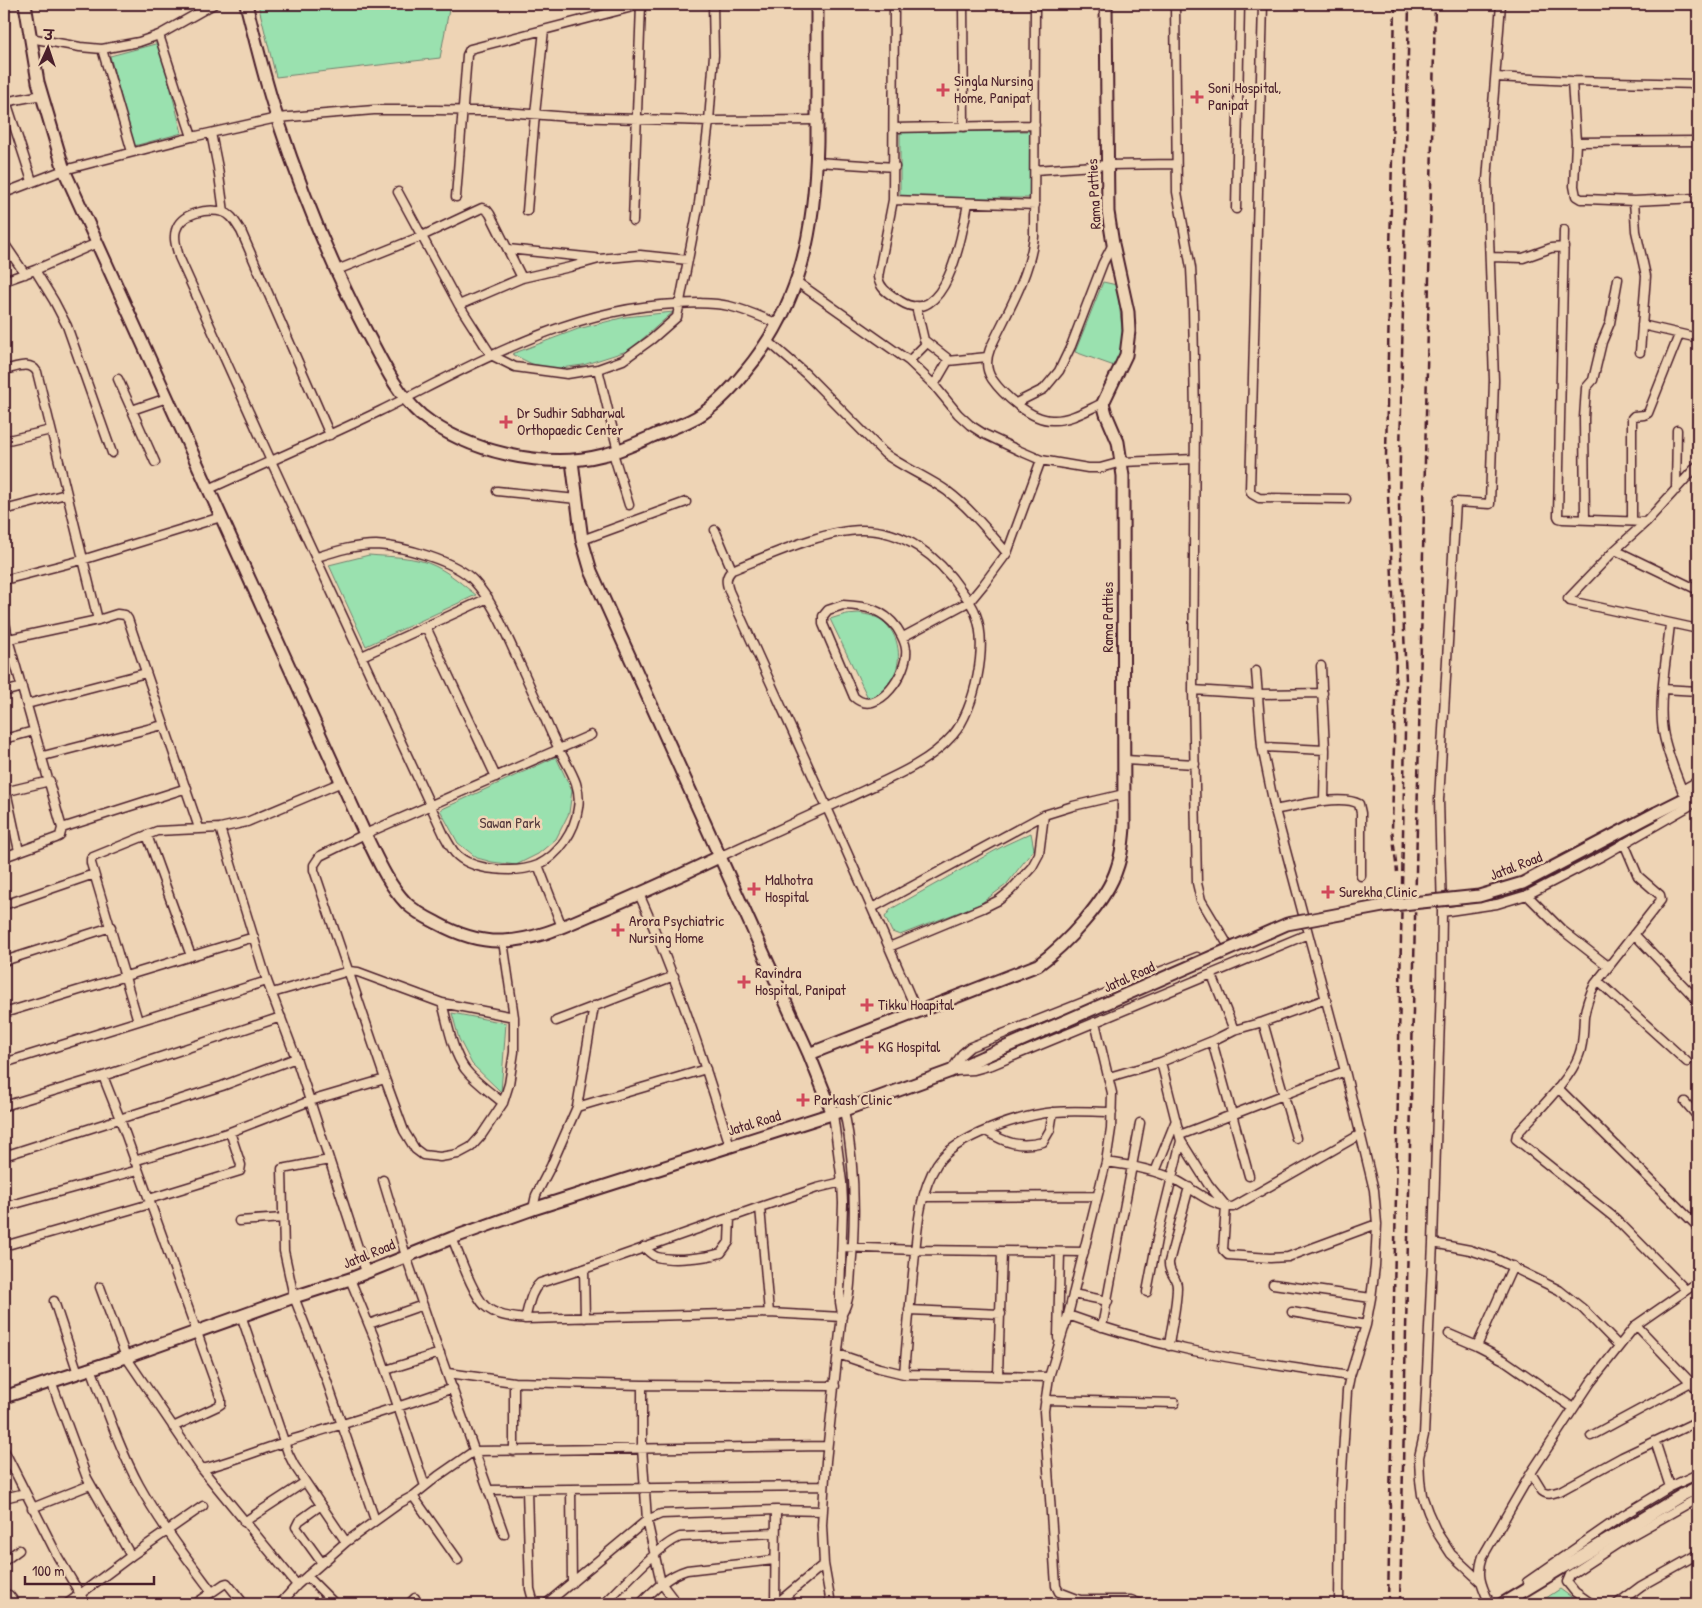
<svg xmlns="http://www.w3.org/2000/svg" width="1702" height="1608" viewBox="0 0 1702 1608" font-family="'Patrick Hand','Playpen Sans Deva',sans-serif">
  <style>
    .green { fill: #9ae1af; stroke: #72806d }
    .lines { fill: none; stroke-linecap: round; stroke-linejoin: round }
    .street-casing { stroke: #4a1f2b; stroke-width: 11 }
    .secondary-casing { stroke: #4a1f2b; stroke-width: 15 }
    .street { stroke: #eed4b5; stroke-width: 8 }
    .secondary { stroke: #eed4b5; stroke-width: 11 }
    .rail { stroke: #4a1f2b; stroke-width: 2.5; stroke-dasharray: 8 4; stroke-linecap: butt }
    .secondary-bridge-casing { stroke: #4a1f2b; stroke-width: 15; stroke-linecap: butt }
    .secondary-bridge { stroke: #eed4b5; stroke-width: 11 }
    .poi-dot { fill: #d1495b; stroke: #eed4b5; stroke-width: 2 }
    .labels { text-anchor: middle; stroke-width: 5; stroke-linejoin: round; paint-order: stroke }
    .poi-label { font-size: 15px; fill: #4a1f2b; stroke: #eed4b5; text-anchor: start }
    .street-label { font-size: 15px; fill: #4a1f2b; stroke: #eed4b5 }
    .park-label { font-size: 15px; fill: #563c3f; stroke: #eed4b5 }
  </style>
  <rect width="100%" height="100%" fill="#eed4b5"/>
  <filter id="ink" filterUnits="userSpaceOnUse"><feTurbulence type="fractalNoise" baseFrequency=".02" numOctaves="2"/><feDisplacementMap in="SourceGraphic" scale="10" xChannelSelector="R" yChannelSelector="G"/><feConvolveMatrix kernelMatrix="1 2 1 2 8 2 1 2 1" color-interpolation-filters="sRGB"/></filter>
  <g filter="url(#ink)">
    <path class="green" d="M258,4H450L440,58L276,77Z
      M159,43L182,133L134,146L110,56Z
      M1030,131V198H900V132Z
      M1103,282L1117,285L1123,337L1117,367L1075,352Z
      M673,312L630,350L583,365L553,369L532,364L512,354L578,329L625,317Z
      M369,555C390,557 415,556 435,566C450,573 463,585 476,595L366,646L329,565Z
      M859,613C868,615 878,616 885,623C902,639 902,665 890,684C888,687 886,692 884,694C880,697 874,700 870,702L830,619L846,614Z
      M556,757L572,791L569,813L556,839L538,854L516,865L492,862L477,858L458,843L440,810Z
      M1031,833L1034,849L1006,885L980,904L900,935L892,932L885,917L891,909L1005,845Z
      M452,1013L506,1023L501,1092L472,1064L459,1039Z
      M1560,1589L1581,1604H1537Z"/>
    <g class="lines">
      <defs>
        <path id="street" d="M894,4L893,200L878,277C880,290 890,294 900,301C947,331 963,230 968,203
          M963,4L964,127
          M1035,4L1034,237C1029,278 1007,312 990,349C986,359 986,370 992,379C1003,395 1031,420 1052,420C1070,421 1087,410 1103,403
          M1175,4L1177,192L1191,268L1193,307L1195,416L1193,690L1197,883L1201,900L1228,945
          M1263,4L1250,490L1252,494L1259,498L1346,499
          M159,35L214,4
          M30,38L80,47L102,49
          M1496,77L1572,81L1698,84
          M1572,81L1576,142L1574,186L1576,196L1581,199H1586L1634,201L1698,198
          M6,101L32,181
          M4,102L42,95
          M895,128L1035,125
          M211,133L218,168L224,212
          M1576,142L1698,141
          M132,152L102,49L139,42L159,35L192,137
          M817,162L895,167
          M1035,170L1108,165L1176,164
          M398,192L459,305L491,355L515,367L567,374L598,369L623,360L652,339L677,317L699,203L709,121L714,55L713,4
          M4,193L64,170L192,137L277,118L374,110H436L492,111L569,117L709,121L817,120
          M456,197L467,55L470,49L644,4
          M893,200L1035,205
          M1634,201L1636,231L1646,276L1640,352
          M1236,209L1240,4
          M527,211L535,114L544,30
          M633,221L641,5
          M1564,230L1558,516L1559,518L1563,519L1646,522
          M4,243L25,274
          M508,249L595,258
          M1490,257L1523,258L1551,248L1564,247
          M35,270L54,301L67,326L112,453
          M337,270L422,236L482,208L487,210L490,214L522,278
          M4,281L35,270L97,243
          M797,282L909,361L934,385L958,414L970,425L984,434L1020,451L1041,460L1088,468H1100L1122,462L1195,459
          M459,305L522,278L570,267L599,259L640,255L688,260
          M916,306L924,340L947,358L948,361L934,385
          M1642,325L1698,338
          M768,341L806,374L884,453C904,468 927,477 947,491C970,508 989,532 1007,553
          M909,361L927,343
          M948,361L987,357
          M598,369L618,451
          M4,370C15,368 30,360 37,372L98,620
          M118,379L155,462
          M1016,403L1044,389L1059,371L1071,346L1103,263L1113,244
          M132,410L167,398
          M4,441L51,430
          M613,453L629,505
          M1698,465L1646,522L1615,550L1568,599L1570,601L1698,629
          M209,489C266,463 324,438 380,411C474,365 568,308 676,304C693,303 712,302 729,306C746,310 762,317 778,324
          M1676,490L1677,430
          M497,491L577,499
          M4,510L66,494
          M1585,519L1584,418L1586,388L1593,380L1602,342L1610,323L1618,279
          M1632,521V418L1634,416L1644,415L1648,413L1679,335
          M715,530L732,570
          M582,540L686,502
          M1615,550L1698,590
          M317,557C336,551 355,545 376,545C402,546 456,561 474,581C492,601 502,625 513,649C523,671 533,693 543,714C548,726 553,738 559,749C569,769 582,785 578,808C575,831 559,855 538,865C516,874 471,871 455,853C451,848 448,842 445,837L271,461L179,257C177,248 173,239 176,230C181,213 207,208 223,212C232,214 236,224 241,231L330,435
          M4,580L82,560L221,517
          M843,605C866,606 883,609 897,628C901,635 905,640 906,649C909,671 878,719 854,697L823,624V616L828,610Z
          M4,616L8,639L62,828L60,836L56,838L4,857
          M1670,624C1667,656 1658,701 1663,731C1666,751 1675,771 1682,790L1698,781
          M426,627L496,777
          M903,637L970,601L984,584L1007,553L1041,460
          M4,640L98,620L117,614L125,615L128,619L199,828
          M362,656L488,598
          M1321,666L1325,750L1324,801
          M1256,671L1262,747L1275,810L1345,1071L1374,1190L1377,1224L1375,1266L1371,1298L1366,1325L1350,1376L1347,1391L1340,1502L1339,1604
          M1663,689L1698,691
          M1193,690L1257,694L1323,693
          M4,692L22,687
          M27,704L146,673
          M4,739L34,731
          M1262,747L1325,750
          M43,756L163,725
          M1125,760L1195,764
          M6,791L19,851
          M4,792L50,781
          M1275,810C1295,806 1342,794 1359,804L1361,813V876
          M62,828L187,788
          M220,828L267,981L296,1058L366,1272
          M147,835L191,956
          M1624,843L1638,876L1660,895L1661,900L1595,984C1590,994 1586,1005 1584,1017C1583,1029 1584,1043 1579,1055C1570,1081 1535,1113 1517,1134L1516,1139L1616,1219L1686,1290
          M719,857C763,837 806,817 850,797C885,780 927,765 953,735C975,709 989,645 975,612C972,604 966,597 961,590C938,556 904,530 862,530C824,530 768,556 732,570C725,577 726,582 729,591C792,731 857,871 917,1012
          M538,865L562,927
          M639,894C676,976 704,1060 730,1146
          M1527,895L1562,930L1608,966
          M4,905L94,874
          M872,908L1044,815L1073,806L1124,794
          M1442,912L1497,904L1527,895L1604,855L1698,801
          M1634,934L1698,1001
          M503,941L514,1017V1052L509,1084L503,1103L481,1136L471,1147L458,1154L440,1157L423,1155L415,1149L404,1131L385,1079L314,870V865L320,856L365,834L591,735
          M889,947L983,908L999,900L1010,891L1032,867L1039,854L1044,815
          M4,961L111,927
          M1212,975L1234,1030
          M1598,981L1687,1062
          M272,993L349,971L358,972L442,1003L514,1017
          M442,1003C448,1024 452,1051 465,1069C475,1082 490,1092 503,1103
          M4,1013L254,937
          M138,1021L91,863V859L93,857L157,831L220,828L247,822L342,782
          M556,1021L674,976
          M1095,1022L1112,1093L1111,1129L1106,1162L1068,1315L1049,1377L1044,1411L1056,1586L1059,1592L1080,1600H1131L1141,1604
          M1263,1022L1296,1138
          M1212,1041L1249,1176
          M1161,1062L1181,1141L1208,1184L1226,1206L1223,1250L1228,1255L1270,1258L1288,1257L1377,1224
          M4,1063L267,981
          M952,1069L962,1054L970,1047L1197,957
          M955,1071L974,1070L992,1065L1308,934
          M103,1076L120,1119L221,1399V1404L218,1406L173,1427
          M1109,1077L1161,1062L1212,1041L1234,1030L1263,1022L1326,999
          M1558,1088L1698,1227
          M1685,1102L1698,1117
          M4,1106L103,1076L281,1017
          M577,1107L594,1006
          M986,1131C1006,1143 1019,1148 1043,1142L1050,1130L1053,1112
          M1180,1135L1345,1071
          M4,1156L222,1086L296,1058
          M329,1160L282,1169L284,1251L294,1297L325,1376L375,1520
          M134,1161L230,1132L310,1101L385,1079
          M1106,1162C1129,1165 1152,1169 1174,1179C1194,1189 1210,1206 1233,1207L1361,1134
          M1155,1172L1176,1120
          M383,1180L406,1256L430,1326L504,1534
          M924,1197L1097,1196
          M149,1199L240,1171L241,1165L230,1132
          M4,1207L138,1170
          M760,1207L769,1313
          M533,1209L536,1195L551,1166L577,1107L706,1069
          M239,1221L283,1218
          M452,1238C460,1256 472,1293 485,1306C496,1316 511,1317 525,1319L769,1313L842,1317
          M1433,1243L1470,1250L1494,1258L1559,1290L1583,1309L1619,1346
          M4,1246L150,1204
          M644,1247C648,1251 651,1255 657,1257C673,1261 705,1258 721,1253L729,1242L730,1217
          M842,1247L915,1250L1084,1252
          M584,1269L585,1318
          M350,1279L376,1342L425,1486
          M1273,1284L1371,1298
          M100,1287L126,1357L202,1469L297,1585
          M1147,1292L1158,1234L1181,1141
          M1073,1294L1108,1301
          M54,1301L78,1373
          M909,1310L1001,1314
          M1292,1312L1366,1325
          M842,1314C850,1300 850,1285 851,1269C856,1216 855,1162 844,1110
          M241,1315L288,1453L294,1465L346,1542
          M1068,1315C1106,1329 1145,1340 1185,1349C1239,1361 1295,1368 1350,1376
          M525,1319C529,1306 530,1292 540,1283L584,1269L760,1207L817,1188L842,1182
          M369,1324L423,1305
          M1636,1325L1698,1390
          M1102,1327L1140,1123
          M1449,1334L1477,1346L1504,1360L1573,1408
          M1058,1338L1060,1252
          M1169,1346C1171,1327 1177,1306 1177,1287C1177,1276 1168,1274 1169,1262L1189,1187
          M1477,1346L1513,1266
          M838,1354L879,1368L904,1374L1049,1377
          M91,1368C106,1407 119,1448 139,1485C160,1523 186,1557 212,1592
          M386,1370L440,1353
          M448,1373L514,1382L642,1385L835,1386
          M904,1374C907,1337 910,1300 914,1264C917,1232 919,1192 937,1164C955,1136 1022,1115 1055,1112C1074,1110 1093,1112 1112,1112
          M998,1375L1002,1252
          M51,1381L87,1478L131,1556
          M514,1382V1451
          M642,1385V1448L647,1520L661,1583L677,1604
          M1045,1400L1175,1403
          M1591,1436L1691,1382
          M1655,1441L1670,1487
          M4,1450L58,1557L86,1604
          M202,1469C230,1462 257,1451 285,1442C342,1424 398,1408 453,1388
          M1531,1473L1542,1491C1548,1496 1553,1493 1560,1491L1622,1457L1698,1421
          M488,1490L824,1486
          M527,1490L530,1589L534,1604
          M571,1490L572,1583
          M413,1496L458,1560
          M4,1498L25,1493
          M321,1505L299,1521L296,1527L322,1563
          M32,1508L90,1485
          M244,1522L305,1482
          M4,1561L19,1550
          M307,1576L335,1604
          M1480,1581L1451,1554L1438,1534L1428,1512L1422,1495L1420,1480L1419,1457L1424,1435L1433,1243L1441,985L1442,912L1439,800L1456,502L1490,504L1494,380L1487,180L1501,4
          M1527,1582L1622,1516L1670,1487L1698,1474
          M9,1595L16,1604
          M67,1604L131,1556L203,1506
          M195,1604L224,1584L227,1583L244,1604
          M280,1604L297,1585L346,1542L400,1503L413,1496L438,1476L474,1451L827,1446
          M409,1604L415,1598
          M546,1604L647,1520L661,1514L776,1510L823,1511
          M604,1604C622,1587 658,1546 680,1537L775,1533
          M640,1604C654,1590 667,1576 687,1570L774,1560
          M775,1604L776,1510
          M776,1604L824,1564
          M831,1604L824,1564L822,1525L826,1461L842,1314L840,1302V1292L843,1203L842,1182L833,1114
          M1490,1604C1482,1586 1476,1576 1483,1556L1531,1473L1591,1382L1628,1335L1636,1325L1698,1282
          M1592,1604L1575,1592L1567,1582L1570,1575L1625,1539L1698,1498
          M1617,1604L1641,1586L1698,1554"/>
        <path id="secondary" d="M25,4L38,82L64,170L365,834C377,858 387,883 406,903C414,911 427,918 437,923C457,934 480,942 503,941C536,940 567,925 597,912C638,895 679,876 719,857
          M246,4C256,42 265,82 278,120C302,193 332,267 368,335C383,363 397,394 421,415C467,452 546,470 603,455C620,451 637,443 653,436C668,430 684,424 697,417C714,407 733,387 745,372C802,304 815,228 817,142C817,96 817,50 817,4
          M572,461L582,540L591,571L809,1054L833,1114
          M1656,813L1698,792
          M809,1054L1038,965C1065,945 1107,901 1117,868C1122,855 1123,840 1124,827L1123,476L1118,442L1106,414L1103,403L1126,355L1129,331L1128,312L1113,244L1108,212L1106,4
          M4,1397L126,1357L294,1297L350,1279L452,1238L533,1209L844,1110L951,1071L983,1057
          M1502,1604L1682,1495L1698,1487"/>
      </defs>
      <use href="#street" class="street-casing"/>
      <use href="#secondary" class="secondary-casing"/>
      <use href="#street" class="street"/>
      <use href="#secondary" class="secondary"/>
      <path class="rail" d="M1395,4L1386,455L1396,658L1392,829L1397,872
        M1388,1604L1406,681L1399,507L1409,4
        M1400,1604L1435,4"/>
      <defs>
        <path id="secondary-bridge" d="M983,1057L1287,924L1383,906L1479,896L1523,883L1656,813"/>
      </defs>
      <use href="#secondary-bridge" class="secondary-bridge-casing"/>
      <use href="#secondary-bridge" class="secondary-bridge"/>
    </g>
  </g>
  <g class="poi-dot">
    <path d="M940.5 82.5h5v5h5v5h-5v5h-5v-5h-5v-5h5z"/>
    <path d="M1194.5 89.5h5v5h5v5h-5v5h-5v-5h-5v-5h5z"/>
    <path d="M503.5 414.5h5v5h5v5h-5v5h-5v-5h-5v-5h5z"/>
    <path d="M751.5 881.5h5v5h5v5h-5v5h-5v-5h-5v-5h5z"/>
    <path d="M1325.5 884.5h5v5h5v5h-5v5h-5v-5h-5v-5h5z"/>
    <path d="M615.5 922.5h5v5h5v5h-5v5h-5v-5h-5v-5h5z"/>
    <path d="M741.5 974.5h5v5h5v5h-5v5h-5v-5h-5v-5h5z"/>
    <path d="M864.5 997.5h5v5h5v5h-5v5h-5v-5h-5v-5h5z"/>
    <path d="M864.5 1039.5h5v5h5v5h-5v5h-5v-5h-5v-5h5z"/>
    <path d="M800.5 1092.5h5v5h5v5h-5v5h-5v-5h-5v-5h5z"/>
  </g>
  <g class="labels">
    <g class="poi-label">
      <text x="954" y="86">Singla Nursing<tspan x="954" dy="17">Home, Panipat</tspan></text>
      <text x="1208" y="93">Soni Hospital,<tspan x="1208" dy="17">Panipat</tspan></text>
      <text x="517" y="418">Dr Sudhir Sabharwal<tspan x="517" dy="17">Orthopaedic Center</tspan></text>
      <text x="765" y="885">Malhotra<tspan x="765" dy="17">Hospital</tspan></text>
      <text x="1339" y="897">Surekha Clinic</text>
      <text x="629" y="926">Arora Psychiatric<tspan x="629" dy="17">Nursing Home</tspan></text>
      <text x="755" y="978">Ravindra<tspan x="755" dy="17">Hospital, Panipat</tspan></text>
      <text x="878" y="1010">Tikku Hoapital</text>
      <text x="878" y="1052">KG Hospital</text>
      <text x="814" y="1105">Parkash Clinic</text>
    </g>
    <g class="street-label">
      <text transform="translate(1094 194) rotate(-93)" y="5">Rama Patties</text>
      <text transform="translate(1108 617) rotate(-90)" y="5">Rama Patties</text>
      <text transform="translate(1516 866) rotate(-21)" y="5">Jatal Road</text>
      <text transform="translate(1129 977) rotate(-24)" y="5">Jatal Road</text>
      <text transform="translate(754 1123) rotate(-17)" y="5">Jatal Road</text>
      <text transform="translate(369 1254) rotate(-22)" y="5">Jatal Road</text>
    </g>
    <g class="park-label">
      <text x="510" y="828">Sawan Park</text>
    </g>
  </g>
  <rect width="1702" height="1608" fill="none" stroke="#eed4b5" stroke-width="20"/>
  <rect x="10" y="10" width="1682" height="1588" fill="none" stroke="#4a1f2b" stroke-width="2" filter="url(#ink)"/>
  <g transform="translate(48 48) rotate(3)" stroke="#eed4b5" stroke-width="4" paint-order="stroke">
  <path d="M0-4L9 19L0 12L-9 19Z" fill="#4a1f2b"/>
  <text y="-8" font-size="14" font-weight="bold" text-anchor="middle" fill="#4a1f2b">उ</text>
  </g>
  <path d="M25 1576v8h129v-8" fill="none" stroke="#4a1f2b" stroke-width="2.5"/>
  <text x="32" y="1576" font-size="15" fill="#4a1f2b" stroke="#eed4b5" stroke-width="4" paint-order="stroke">100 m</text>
</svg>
